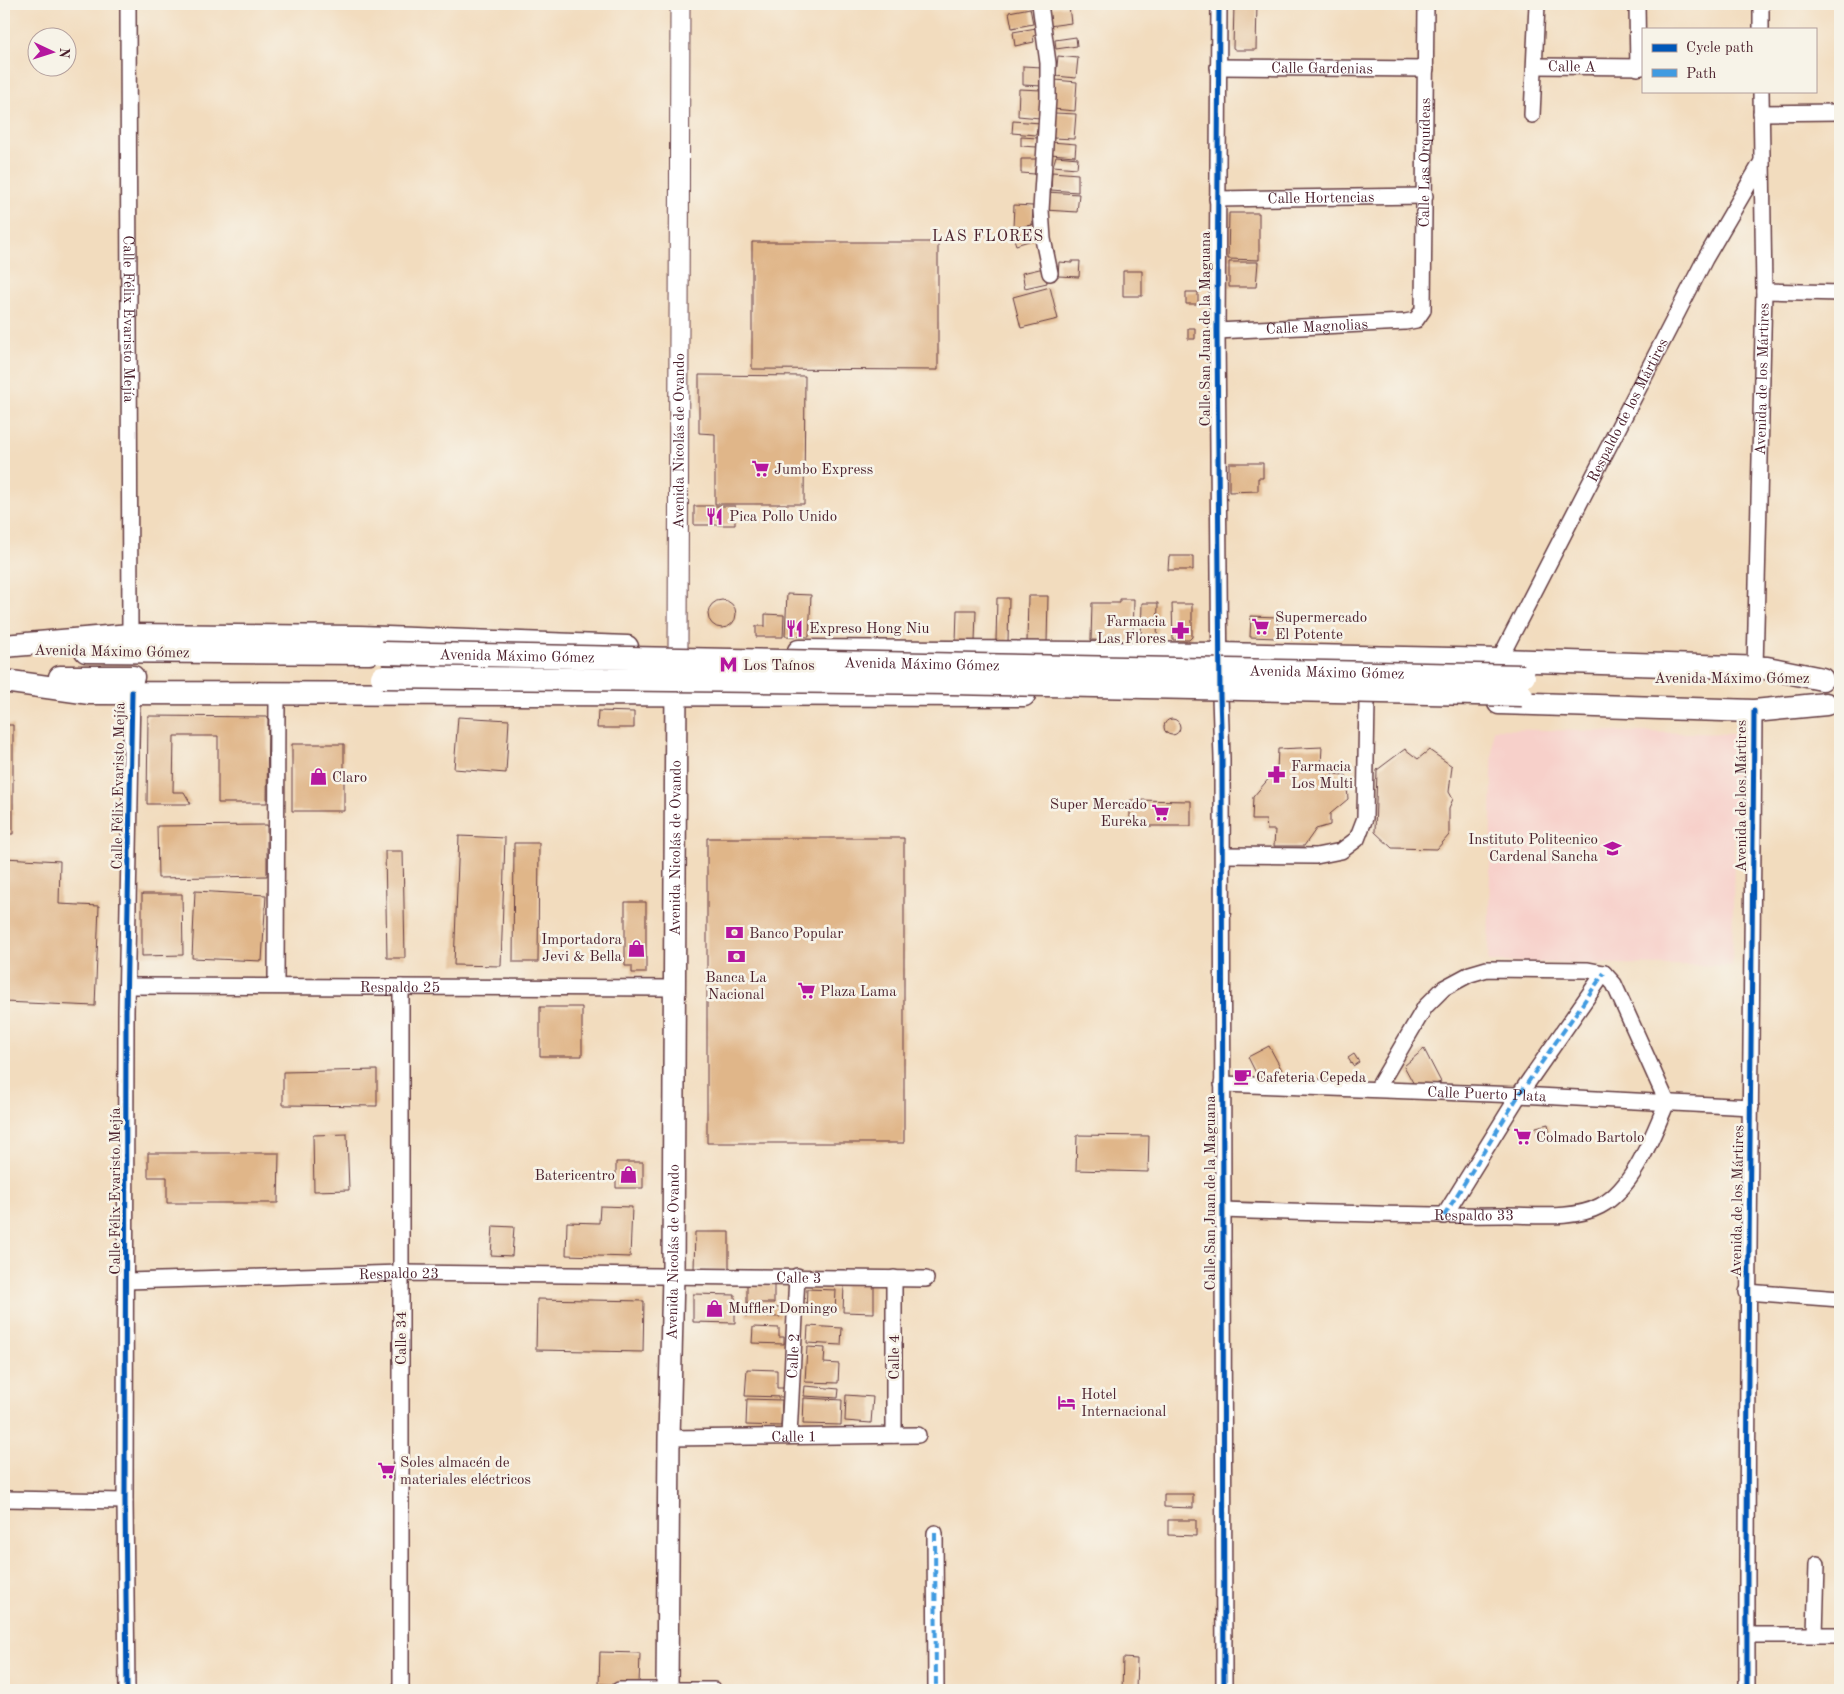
<svg xmlns="http://www.w3.org/2000/svg" width="1844" height="1694" viewBox="0 0 1844 1694" font-family="'Old Standard TT',serif">
  <style>
    .built { fill: #f7d0ca }
    .building { fill: #e0b689 }
    .lines { fill: none; stroke-linecap: round; stroke-linejoin: round }
    .minor-casing { stroke: #633b41; stroke-width: 18 }
    .tertiary-casing { stroke: #633b41; stroke-width: 21 }
    .secondary-casing { stroke: #633b41; stroke-width: 24 }
    .primary-casing { stroke: #633b41; stroke-width: 25 }
    .minor { stroke: #fff; stroke-width: 15 }
    .tertiary { stroke: #fff; stroke-width: 19 }
    .secondary { stroke: #fff; stroke-width: 21 }
    .primary { stroke: #fff; stroke-width: 22 }
    .primary-bridge-casing { stroke: #633b41; stroke-width: 25; stroke-linecap: butt }
    .primary-bridge { stroke: #fff; stroke-width: 22 }
    .quiet { stroke: #409be1; stroke-width: 4; stroke-dasharray: 8 4; stroke-linecap: butt }
    .cycleway-casing { stroke: #f7f3e8; stroke-width: 8 }
    .cycleway { stroke: #0057b8; stroke-width: 5 }
    .labels { text-anchor: middle; stroke-width: 5; stroke-linejoin: round; paint-order: stroke }
    .street-label { font-size: 15px; fill: #4a1f2b; stroke: #f7f3e8 }
    .poi-label { font-size: 15px; fill: #4a1f2b; stroke: #f7f3e8; text-anchor: start }
    .neighbourhood-label { font-size: 16px; letter-spacing: 1px; fill: #4a1f2b; stroke: #f7f3e8 }
  </style>
  <rect width="100%" height="100%" fill="#f7f3e8"/>
  <filter id="ink" filterUnits="userSpaceOnUse"><feTurbulence type="fractalNoise" baseFrequency=".02" numOctaves="2"/><feDisplacementMap in="SourceGraphic" scale="10" xChannelSelector="R" yChannelSelector="G"/><feConvolveMatrix kernelMatrix="1 2 1 2 8 2 1 2 1" color-interpolation-filters="sRGB"/></filter>
  <filter id="wash" filterUnits="userSpaceOnUse"><feTurbulence type="fractalNoise" baseFrequency=".0096" numOctaves="4" result="noise"/><feDisplacementMap in="SourceGraphic" scale="20" xChannelSelector="R" yChannelSelector="G"/><feGaussianBlur stdDeviation="1.12" result="paint"/><feColorMatrix in="noise" values="0 0 0 0 0 0 0 0 0 0 0 0 0 0 0 0 0 1.4 0 .05"/><feComposite in="paint" operator="in"/></filter>
  <g filter="url(#wash)">
    <rect width="100%" height="100%" fill="#f2dcbe"/>
    <path class="built" d="M1493,729L1736,734L1732,966L1488,962Z"/>
    <g id="blocks">
      <path class="building" d="M1234,4H1257L1256,50H1236L1233,48Z
        M1069,6L1071,23L1049,26L1047,8Z
        M1030,8L1033,24L1012,28L1009,12Z
        M1036,28L1037,35L1033,36L1034,42L1015,46L1013,32Z
        M1076,37L1077,46L1056,49L1055,40Z
        M1058,56L1078,58L1076,78L1056,76Z
        M1023,66L1042,67V86L1023,85Z
        M1055,80L1077,82L1075,111L1053,109Z
        M1019,89L1042,90L1040,118L1018,116Z
        M1055,113L1076,114L1074,139L1053,138Z
        M1013,121L1041,123V128H1037L1036,135L1012,133Z
        M1021,137L1038,138L1037,147L1021,146Z
        M1051,142L1076,144L1075,156L1050,154Z
        M1056,156L1078,158L1077,168L1053,166Z
        M1021,159H1039L1038,168H1035V174L1021,173Z
        M1052,172L1078,174V192L1051,190Z
        M1047,192L1079,194L1077,212L1045,210Z
        M1014,205L1033,206L1032,225L1013,228Z
        M1229,213H1259V260L1228,259Z
        M1034,224L1038,238L1016,245L1012,233Z
        M752,242H938V370L752,369Z
        M1072,261H1080L1079,277L1058,276L1059,262L1072,263Z
        M1229,262H1258L1256,287H1229Z
        M1044,268L1047,283L1025,288L1022,273Z
        M1123,271H1142V296H1123Z
        M1050,287L1058,319L1021,328L1013,297Z
        M1186,292H1198V304H1186Z
        M1188,328H1195V339H1188Z
        M699,375L805,376L804,504H715V434L699,433Z
        M1229,463H1263V478H1258V491L1229,492Z
        M694,506H735V525H694Z
        M1169,556H1193V570H1168Z
        M787,594L811,595L809,637L785,636Z
        M1028,596H1048L1047,643H1027Z
        M997,598H1009L1008,642L996,641Z
        M1120,599H1134L1133,641L1091,640L1092,603H1120Z
        M708 614a14 14 0 1 1 28 0a14 14 0 1 1-28 0Z
        M1142,603H1158L1157,641L1141,640Z
        M1172,604H1192V637L1189,640H1173Z
        M957,610H976L975,642H956Z
        M765,614L784,615L783,637H756V626H765Z
        M1251,616L1277,617V638L1250,637Z
        M598,711L634,712V728H597Z
        M148,716L268,717L267,803H218V736H174L173,792H184L191,804H147Z
        M458,717L509,720L506,773L454,769Z
        M1164 727a8 8 0 1 1 16 0a8 8 0 1 1-16 0Z
        M4,725H13V834H4Z
        M292,744H344V811H292Z
        M1322,747L1321,765H1332V774L1346,775L1348,799L1330,814V825L1316,829L1304,846H1274L1275,830H1267L1266,820H1252L1253,797L1277,769L1278,749Z
        M1405,749L1418,759L1429,750L1452,766L1449,792L1453,799L1449,808V835L1437,849L1392,848L1375,832L1377,770Z
        M1130,800L1191,801V826H1130Z
        M267,825V876L158,878L157,826Z
        M459,836L505,838L501,966L454,965Z
        M707,838H904V1143H707Z
        M514,843H539L538,962H513Z
        M385,851H403L405,958H387Z
        M4,858L60,861L59,904L99,906L95,1006L4,1002Z
        M195,891L266,895L262,961L192,958Z
        M142,894H182L183,955L142,956Z
        M625,902H646V973H632V966H625Z
        M540,1007H582V1056H540Z
        M1269,1046L1283,1072L1261,1083L1248,1057Z
        M1424,1049L1441,1082L1417,1090L1404,1066Z
        M1354,1054L1359,1062L1353,1066L1348,1058Z
        M377,1070V1106L283,1105V1072Z
        M1548,1124L1550,1133L1538,1136L1536,1127Z
        M347,1134L349,1190L314,1191L313,1135Z
        M1077,1135L1149,1136L1148,1172L1076,1170Z
        M148,1153H279L278,1203H167V1177H148Z
        M616,1162H643V1188H616Z
        M600,1206L632,1207L630,1257L566,1255L567,1222L599,1223Z
        M493,1226L514,1227L512,1256L491,1255Z
        M695,1232H729V1270L694,1269Z
        M747,1284L774,1285V1303H747Z
        M844,1284L874,1285V1313L843,1312Z
        M807,1289L836,1290L835,1313L806,1312Z
        M693,1294L735,1295V1323L693,1322Z
        M537,1299L644,1301L643,1352L536,1350Z
        M746,1307L781,1308L780,1317L746,1316Z
        M808,1326L842,1328L841,1345L807,1343Z
        M753,1327L779,1328V1337H784V1344L752,1343Z
        M807,1347L825,1348L824,1363L839,1364L838,1383L805,1382Z
        M747,1369L777,1370V1388H784L783,1397L745,1396Z
        M805,1386L839,1389L838,1398L804,1396Z
        M846,1395L873,1397L871,1423L845,1421Z
        M804,1398L842,1400L841,1425L803,1424Z
        M747,1399L782,1400L781,1426L746,1425Z
        M1164,1494H1193V1508L1164,1507Z
        M1168,1520H1196V1536L1168,1535Z
        M600,1652L640,1653L639,1685L599,1684Z
        M1123,1658L1137,1659L1136,1690H1122Z"/>
    </g>
  </g>
  <g filter="url(#ink)">
    <use href="#blocks" fill-opacity="0" stroke="#633b41" stroke-width="1"/>
    <g class="lines">
      <defs>
        <g id="minor">
          <path id="s1" d="M128,4L130,635"/>
          <path d="M1040,4L1048,63V97L1041,210L1043,239L1050,273"/>
          <path d="M1219,4L1217,331L1220,696L1222,759L1224,1690"/>
          <path d="M1637,4L1638,68"/>
          <path d="M1761,4V29"/>
          <path id="s2" d="M1536,66L1643,67"/>
          <path id="s3" d="M1218,67L1426,69"/>
          <path d="M1761,113L1840,112"/>
          <path d="M1532,115L1537,4"/>
          <path id="s4" d="M1217,199L1425,196"/>
          <path d="M1764,291L1840,293"/>
          <path id="s5" d="M1217,331L1405,322L1416,320L1423,310L1426,4"/>
          <path id="s6" d="M1499,660L1705,259L1761,163"/>
          <path id="s7" d="M1755,668L1764,291L1761,91"/>
          <path d="M1223,855L1316,856L1341,851L1357,839L1365,818L1367,700"/>
          <path id="s8" d="M128,986L673,988"/>
          <path d="M276,986L277,692"/>
          <path d="M401,987V1690"/>
          <path id="s9" d="M1222,1084L1519,1095L1751,1107"/>
          <path id="s10" d="M1222,1210C1317,1213 1412,1216 1506,1215C1535,1215 1574,1220 1600,1206C1634,1188 1653,1135 1667,1102L1614,984L1604,973L1588,970L1487,969L1470,974L1444,988L1425,1007L1377,1089"/>
          <path d="M1444,1216L1519,1095L1604,973"/>
          <path d="M894,1278V1435"/>
          <path id="s11" d="M127,1281L401,1273L926,1279"/>
          <path d="M1747,1292L1840,1299"/>
          <path id="s12" d="M789,1436L797,1276"/>
          <path id="s13" d="M669,1438L918,1435"/>
          <path d="M4,1499L125,1501"/>
          <path d="M935,1533L936,1690"/>
          <path d="M1747,1635H1840"/>
          <path d="M1815,1635L1817,1564"/>
          <path d="M127,1690L125,1501L126,1012L132,692"/>
          <path d="M619,1690H714"/>
          <path d="M1747,1690C1746,1364 1752,1038 1754,711"/>
        </g>
        <g id="tertiary">
          <path id="s14" d="M678,649L680,4"/>
        </g>
        <g id="secondary">
          <path id="s15" d="M667,1690L669,1438L673,1276L676,677"/>
        </g>
        <path id="primary" d="M4,646L130,635L360,637L627,647
          M86,651L369,653
          M799,651L1220,654L1499,660L1767,668L1822,679
          M60,677H133
          M4,681L90,693L1024,695
          M1499,703L1754,711L1826,704"/>
      </defs>
      <use href="#minor" class="minor-casing"/>
      <use href="#tertiary" class="tertiary-casing"/>
      <use href="#secondary" class="secondary-casing"/>
      <use href="#primary" class="primary-casing"/>
      <use href="#minor" class="minor"/>
      <use href="#tertiary" class="tertiary"/>
      <use href="#secondary" class="secondary"/>
      <use href="#primary" class="primary"/>
      <defs>
        <g id="primary-bridge">
          <path id="s16" d="M382,653L1524,676"/>
          <path d="M382,677L951,683L1522,695"/>
        </g>
      </defs>
      <use href="#primary-bridge" class="primary-bridge-casing"/>
      <use href="#primary-bridge" class="primary-bridge"/>
      <path class="quiet" d="M1444,1216L1519,1095L1604,973
        M935,1533L936,1690"/>
      <defs>
        <path id="cycleway" d="M1219,4L1217,331L1220,696L1222,759L1224,1690
          M127,1690L125,1501L126,1012L132,692
          M1747,1690C1746,1364 1752,1038 1754,711"/>
      </defs>
      <use href="#cycleway" class="cycleway-casing"/>
      <use href="#cycleway" class="cycleway"/>
    </g>
  </g>
  <defs>
    <symbol id="supermarket-bare" viewBox="-9 -9 18 18"><path d="M-6-5.5h2.5l.6 2H6L4.5 2H-2.5L-4.4-4H-6ZM-1.5 3.2a1.3 1.3 0 1 0 .1 0ZM3 3.2a1.3 1.3 0 1 0 .1 0Z" fill="#b5179e" stroke="#f7f3e8" stroke-width="2.5" paint-order="stroke"/></symbol>
    <symbol id="restaurant-bare" viewBox="-9 -9 18 18"><path d="M-5-6h1v4h1v-4h1v4h1v-4h1v5L-1.5 .5V6h-2V.5L-5-1ZM5-6V6H3V1.5H1.5Q1.5-4 5-6Z" fill="#b5179e" stroke="#f7f3e8" stroke-width="2.5" paint-order="stroke"/></symbol>
    <symbol id="pharmacy-bare" viewBox="-9 -9 18 18"><path d="M-2-6h4v4h4v4h-4v4h-4v-4h-4v-4h4Z" fill="#b5179e" stroke="#f7f3e8" stroke-width="2.5" paint-order="stroke"/></symbol>
    <symbol id="metro-bare" viewBox="-9 -9 18 18"><path d="M-5.5 5V-5H-3L0 0L3-5H5.5V5H3V-.5L0 4L-3-.5V5Z" fill="#b5179e" stroke="#f7f3e8" stroke-width="2.5" paint-order="stroke"/></symbol>
    <symbol id="shop-bare" viewBox="-9 -9 18 18"><path d="M-5-2.5h2.3a2.7 3.5 0 0 1 5.4 0H5L5.5 6h-11ZM-1.5-2.5h3a1.5 2.3 0 0 0-3 0Z" fill="#b5179e" stroke="#f7f3e8" stroke-width="2.5" paint-order="stroke"/></symbol>
    <symbol id="school-bare" viewBox="-9 -9 18 18"><path d="M0-5L7-2L0 1L-7-2ZM-4 1L0 2.5L4 1V4Q0 6-4 4Z" fill="#b5179e" stroke="#f7f3e8" stroke-width="2.5" paint-order="stroke"/></symbol>
    <symbol id="bank-bare" viewBox="-9 -9 18 18"><path d="M-6-4H6V4H-6ZM0-2.3a2.3 2.3 0 1 0 0 4.6a2.3 2.3 0 1 0 0-4.6Z" fill="#b5179e" stroke="#f7f3e8" stroke-width="2.5" paint-order="stroke"/></symbol>
    <symbol id="cafe-bare" viewBox="-9 -9 18 18"><path d="M-5.5-4.5H6V0H3Q3 3.5 0 3.5H-2.5Q-5.5 3.5-5.5 0ZM3-3.2v2h1.7v-2ZM-6 4.5H4V6H-6Z" fill="#b5179e" stroke="#f7f3e8" stroke-width="2.5" paint-order="stroke"/></symbol>
    <symbol id="hotel-bare" viewBox="-9 -9 18 18"><path d="M-6-4.5h1.5V1H6V5H4.5V3h-9V5H-6ZM-4 0a1.8 1.8 0 1 1 3.6 0ZM.5 0V-2.5h3Q6-2.5 6 0Z" fill="#b5179e" stroke="#f7f3e8" stroke-width="2.5" paint-order="stroke"/></symbol>
  </defs>
  <g fill-rule="evenodd">
    <use href="#supermarket-bare" x="748" y="456" width="25" height="25"/>
    <use href="#restaurant-bare" x="702" y="504" width="25" height="25"/>
    <use href="#supermarket-bare" x="1248" y="614" width="25" height="25"/>
    <use href="#restaurant-bare" x="782" y="616" width="25" height="25"/>
    <use href="#pharmacy-bare" x="1168" y="618" width="25" height="25"/>
    <use href="#metro-bare" x="716" y="652" width="25" height="25"/>
    <use href="#pharmacy-bare" x="1264" y="762" width="25" height="25"/>
    <use href="#shop-bare" x="306" y="764" width="25" height="25"/>
    <use href="#supermarket-bare" x="1148" y="800" width="25" height="25"/>
    <use href="#school-bare" x="1600" y="836" width="25" height="25"/>
    <use href="#bank-bare" x="722" y="920" width="25" height="25"/>
    <use href="#shop-bare" x="624" y="936" width="25" height="25"/>
    <use href="#bank-bare" x="724" y="944" width="25" height="25"/>
    <use href="#supermarket-bare" x="794" y="978" width="25" height="25"/>
    <use href="#cafe-bare" x="1230" y="1064" width="25" height="25"/>
    <use href="#supermarket-bare" x="1510" y="1124" width="25" height="25"/>
    <use href="#shop-bare" x="616" y="1162" width="25" height="25"/>
    <use href="#shop-bare" x="702" y="1296" width="25" height="25"/>
    <use href="#hotel-bare" x="1054" y="1390" width="25" height="25"/>
    <use href="#supermarket-bare" x="374" y="1458" width="25" height="25"/>
  </g>
  <g class="labels">
    <g class="street-label">
      <text dy="5" stroke="none"><textPath href="#s2" startOffset="36">Calle A</textPath></text>
      <text dy="5" stroke="none"><textPath href="#s3" startOffset="104">Calle Gardenias</textPath></text>
      <text dy="5" stroke="none"><textPath href="#s5" startOffset="359">Calle Las Orquídeas</textPath></text>
      <text dy="5" stroke="none"><textPath href="#s4" startOffset="104">Calle Hortencias</textPath></text>
      <text dy="5" stroke="none"><textPath href="#s1" startOffset="315">Calle Félix Evaristo Mejía</textPath></text>
      <text dy="5" stroke="none"><textPath href="#s5" startOffset="100">Calle Magnolias</textPath></text>
      <text transform="translate(1205 329) rotate(-90)" y="5">Calle San Juan de la Maguana</text>
      <text dy="5" stroke="none"><textPath href="#s7" startOffset="289">Avenida de los Mártires</textPath></text>
      <text dy="5" stroke="none"><textPath href="#s6" startOffset="281">Respaldo de los Mártires</textPath></text>
      <text dy="5" stroke="none"><textPath href="#s14" startOffset="208">Avenida Nicolás de Ovando</textPath></text>
      <text transform="translate(112 651) rotate(1)" y="5">Avenida Máximo Gómez</text>
      <text dy="5" stroke="none"><textPath href="#s16" startOffset="135">Avenida Máximo Gómez</textPath></text>
      <text dy="5" stroke="none"><textPath href="#s16" startOffset="540">Avenida Máximo Gómez</textPath></text>
      <text dy="5" stroke="none"><textPath href="#s16" startOffset="945">Avenida Máximo Gómez</textPath></text>
      <text x="1732" y="683">Avenida Máximo Gómez</text>
      <text transform="translate(118 786) rotate(-89)" y="5">Calle Félix Evaristo Mejía</text>
      <text transform="translate(1741 796) rotate(-90)" y="5">Avenida de los Mártires</text>
      <text dy="5" stroke="none"><textPath href="#s15" startOffset="842">Avenida Nicolás de Ovando</textPath></text>
      <text dy="5" stroke="none"><textPath href="#s8" startOffset="272">Respaldo 25</textPath></text>
      <text dy="5" stroke="none"><textPath href="#s9" startOffset="265">Calle Puerto Plata</textPath></text>
      <text transform="translate(115 1191) rotate(-90)" y="5">Calle Félix Evaristo Mejía</text>
      <text transform="translate(1210 1193) rotate(-90)" y="5">Calle San Juan de la Maguana</text>
      <text transform="translate(1737 1201) rotate(-89)" y="5">Avenida de los Mártires</text>
      <text dy="5" stroke="none"><textPath href="#s10" startOffset="252">Respaldo 33</textPath></text>
      <text dy="5" stroke="none"><textPath href="#s15" startOffset="438">Avenida Nicolás de Ovando</textPath></text>
      <text dy="5" stroke="none"><textPath href="#s11" startOffset="272">Respaldo 23</textPath></text>
      <text dy="5" stroke="none"><textPath href="#s11" startOffset="672">Calle 3</textPath></text>
      <text transform="translate(401 1338) rotate(-90)" y="5">Calle 34</text>
      <text dy="5" stroke="none"><textPath href="#s12" startOffset="80">Calle 2</textPath></text>
      <text transform="translate(894 1357) rotate(-90)" y="5">Calle 4</text>
      <text dy="5" stroke="none"><textPath href="#s13" startOffset="125">Calle 1</textPath></text>
    </g>
    <g class="poi-label">
      <text x="774" y="474">Jumbo Express</text>
      <text x="729" y="521">Pica Pollo Unido</text>
      <text x="1275" y="622">Supermercado<tspan x="1275" dy="17">El Potente</tspan></text>
      <text x="1166" y="626" text-anchor="end">Farmacia<tspan x="1166" dy="17">Las Flores</tspan></text>
      <text x="809" y="633">Expreso Hong Niu</text>
      <text x="743" y="670">Los Taínos</text>
      <text x="1291" y="771">Farmacia<tspan x="1291" dy="17">Los Multi</tspan></text>
      <text x="332" y="782">Claro</text>
      <text x="1147" y="809" text-anchor="end">Super Mercado<tspan x="1147" dy="17">Eureka</tspan></text>
      <text x="1598" y="844" text-anchor="end">Instituto Politecnico<tspan x="1598" dy="17">Cardenal Sancha</tspan></text>
      <text x="749" y="938">Banco Popular</text>
      <text x="622" y="944" text-anchor="end">Importadora<tspan x="622" dy="17">Jevi &amp; Bella</tspan></text>
      <text x="736" y="982" text-anchor="middle">Banca La<tspan x="736" dy="17">Nacional</tspan></text>
      <text x="820" y="996">Plaza Lama</text>
      <text x="1256" y="1082">Cafeteria Cepeda</text>
      <text x="1536" y="1142">Colmado Bartolo</text>
      <text x="615" y="1180" text-anchor="end">Batericentro</text>
      <text x="728" y="1313">Muffler Domingo</text>
      <text x="1081" y="1399">Hotel<tspan x="1081" dy="17">Internacional</tspan></text>
      <text x="400" y="1467">Soles almacén de<tspan x="400" dy="17">materiales eléctricos</tspan></text>
    </g>
    <g class="neighbourhood-label">
      <text x="988" y="241">LAS FLORES</text>
    </g>
  </g>
  <rect width="1844" height="1694" fill="none" stroke="#f7f3e8" stroke-width="20"/>
  <rect x="1642" y="28" width="175" height="65" fill="#f7f3e8" stroke="#b29e9c"/>
  <rect x="1652" y="44" width="25" height="8" fill="#0057b8" stroke="#b29e9c"/>
  <text x="1686" y="52" font-size="15" fill="#4a1f2b">Cycle path</text>
  <rect x="1652" y="69" width="25" height="8" fill="#409be1" stroke="#b29e9c"/>
  <text x="1686" y="78" font-size="15" fill="#4a1f2b">Path</text>
  <g transform="translate(52 52) rotate(94)"><circle r="24" fill="#f7f3e8" stroke="#b29e9c"/>
  <path d="M0-4L9 19L0 12L-9 19Z" fill="#b5179e"/>
  <text y="-8" font-size="14" font-weight="bold" text-anchor="middle" fill="#4a1f2b">N</text>
  </g>
</svg>
